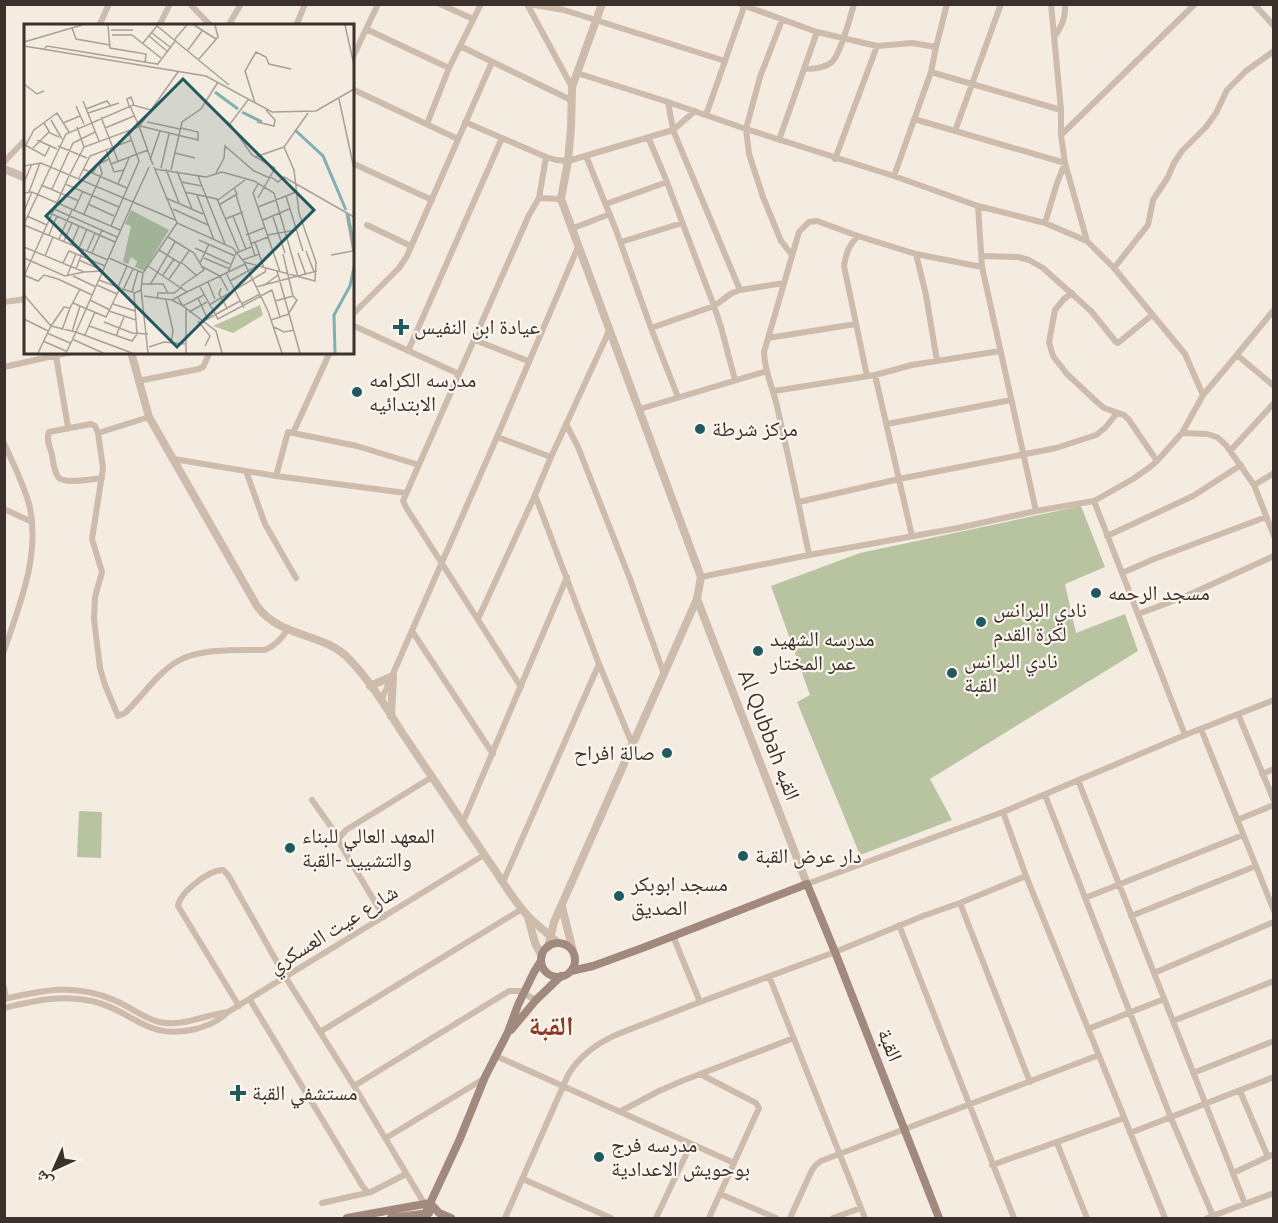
<svg xmlns="http://www.w3.org/2000/svg" width="1278" height="1223" viewBox="0 0 1278 1223" font-family="Ubuntu,'Noto Naskh Arabic',sans-serif">
  <style>
    .green { fill: #b8c4a0 }
    .lines { fill: none; stroke-linecap: round; stroke-linejoin: round }
    .minor { stroke: #cdbbac; stroke-width: 6 }
    .tertiary { stroke: #cdbbac; stroke-width: 8 }
    .secondary { stroke: #a18a7d; stroke-width: 8 }
    .poi-dot { fill: #1f5a5e; stroke: #fbf5ee; stroke-width: 2 }
    .labels { text-anchor: middle; stroke-width: 4.5; stroke-linejoin: round; paint-order: stroke }
    .poi-label { font-size: 21px; fill: #3b302b; stroke: #fbf5ee; text-anchor: start }
    .street-label { font-size: 21px; fill: #3b302b; stroke: #fbf5ee }
    .district-label { font-size: 27px; font-weight: bold; fill: #8c3b22; stroke: #fbf5ee }
    .inset-river { fill: none; stroke: #7fb0b2; stroke-width: 3 }
    .inset-road { fill: none; stroke: #aaa098; stroke-width: 1.5 }
    .view { fill: #1f5a5e; fill-opacity: 0.15; stroke: #1f5a5e; stroke-width: 3 }
    .inset-edge { fill: none; stroke: #3b302b; stroke-width: 3 }
  </style>
  <rect width="100%" height="100%" fill="#f4ebe1"/>
  <path class="green" d="M1081,506L1105,567L1065,584L1076,633L1125,614L1138,651L930,779L952,820L860,855L797,702L810,695L771,586L860,553Z
    M79,811L102,812L101,858L77,857Z"/>
  <g class="lines">
    <path class="minor" d="M190,4L211,26
      M440,4L473,19
      M527,4L572,87
      M528,4L564,10L725,61
      M740,4L817,32L877,46L912,43L936,47
      M1254,4L1274,26
      M782,20L760,77L746,129L749,154L763,197L781,241L792,255
      M99,26L109,4
      M159,26L170,4
      M228,26L241,4
      M296,26L305,4
      M366,29L449,68
      M1055,36C1062,25 1066,18 1065,4
      M460,46L571,100
      M352,59L378,4
      M804,69C812,69 825,68 832,62C841,53 850,18 854,4
      M931,72L1061,110
      M577,73L668,102L746,129L894,176L978,206L982,267L1036,511
      M352,89L458,139
      M668,102L673,130L740,290
      M706,115L745,4
      M914,119L1065,163L1087,241
      M465,122L546,157L556,160L568,161L673,130L695,111
      M427,124L449,68L481,4
      M955,131L1001,4
      M1061,135L1195,4
      M648,137L665,177L714,306L721,327L735,380
      M779,140L817,32
      M586,156L616,230L651,328L678,397
      M835,159L877,46
      M4,162L26,139
      M352,163L432,200
      M894,176L931,72L936,47L947,4
      M539,198L561,199
      M606,204L667,182
      M978,206L1045,223L1087,241L1114,268L1185,354L1203,395
      M1045,223L1057,183L1065,163L1061,135V110L1051,4
      M367,225L411,246
      M571,229L610,214
      M858,236C849,245 846,253 844,266L867,376
      M621,242L682,223
      M916,254L926,295L937,361
      M982,256L1018,257L1029,260L1043,268L1091,311L1116,342L1118,343L1152,315
      M1114,268L1148,225L1153,200L1168,177L1174,163L1182,151L1206,127L1216,113L1227,90L1246,71L1274,51
      M1072,293L1064,299L1055,310L1049,342L1053,356L1067,374L1097,402L1104,408L1124,415L1129,420L1157,461
      M4,302L26,299
      M352,315L399,268L407,256L492,62
      M352,325L459,374
      M651,328L714,306L732,293L740,290L784,283
      M768,338L856,324
      M475,340L528,361
      M408,351L502,138
      M1237,355L1274,386
      M56,356L68,427
      M4,367L71,352
      M875,375L912,536
      M138,381L199,369L203,367L210,352
      M774,391L875,375L912,365L1000,351
      M640,409L767,371
      M566,424L578,447L630,579L664,674
      M887,424L1011,400
      M98,433L149,417
      M293,433L330,352
      M1182,433L1207,434L1217,437L1226,445L1254,485L1274,536
      M497,437L551,457
      M4,443C13,464 25,486 30,508C40,557 19,606 4,651
      M1231,450L1274,403
      M174,459L276,476L406,493
      M246,471L265,524L296,578
      M276,476L288,432L357,446L419,465
      M102,478C93,479 66,484 59,478C54,473 53,461 52,455C50,447 46,439 49,432L91,424L95,426L98,433L103,468L92,539L102,572L95,597L94,619L100,668L105,685L118,716L125,713C142,697 157,673 178,661C201,648 239,650 265,650C276,645 281,639 288,629
      M1254,485L1274,473
      M535,495L599,664L633,746
      M1094,501L1133,479L1150,467L1157,461L1182,433L1203,395L1226,368L1274,310
      M799,502L899,479L1056,448L1096,435L1105,428L1117,413
      M4,509L32,522
      M1107,536L1193,496L1241,465
      M809,555C799,505 788,455 777,406C773,388 764,370 764,352L799,232L809,222L817,221L858,236L916,254L982,267
      M1122,573L1154,559L1266,517
      M701,577L809,555L958,528L1036,511L1094,501L1185,735
      M1138,614L1184,597L1274,556
      M478,619L535,495L551,457L610,329
      M412,631L493,754
      M521,687L407,509L403,501L529,215L539,198L546,157
      M381,701L497,437L578,247
      M1238,714L1274,801
      M1201,729L1274,911
      M1262,774L1274,769
      M1078,780L1245,1204
      M1045,795L1171,1118L1213,1216
      M312,800L339,838V842L384,917
      M1003,812L1026,876L1165,1218
      M1237,820L1274,805
      M463,822L567,577
      M339,838L346,830L432,777
      M503,882L599,664
      M807,884L1003,812L1185,735L1274,700
      M1085,898L1243,835
      M960,903L1030,1082
      M1131,916L1256,866
      M899,925L1014,1218
      M673,936L700,1002
      M1154,973L1274,922
      M769,976L865,1218
      M4,987L6,999
      M4,999C43,990 76,983 114,1000C129,1006 143,1018 159,1022C182,1027 205,1015 228,1012
      M250,1000L363,1187L368,1192
      M239,1006L178,906C180,892 209,870 223,870L228,875L286,978L354,1086L424,1203
      M4,1008C34,1001 62,994 92,1001C135,1011 145,1041 196,1029C209,1025 219,1021 228,1012L484,855
      M1173,1021L1274,981
      M1088,1029L1164,999
      M320,1032L522,909
      M496,1056L734,1163
      M1193,1073L1274,1041
      M700,1074L756,1103L759,1108L709,1218
      M354,1086L509,991H519L536,1000
      M1240,1091L1268,1157
      M621,1111L659,1091L682,1081L794,1038
      M1130,1133L1274,1077
      M386,1138L485,1078
      M1057,1143L1087,1218
      M992,1165L1124,1118
      M1233,1173L1274,1154
      M523,1179L611,1218
      M720,1194L776,1218
      M322,1203L371,1192L406,1174
      M505,1218L568,1075C580,1055 597,1043 618,1034L700,1002L835,952L923,916L960,903L1026,876
      M656,1218L691,1144
      M790,1218L812,1170L816,1165L821,1161L1099,1055
      M833,1218L861,1208
      M1207,1218L1274,1193"/>
    <path class="tertiary" d="M4,169L26,178
      M131,352L149,417L257,606C281,639 325,632 350,660C371,682 387,709 403,734C432,777 461,820 490,863C502,880 513,900 527,915C536,925 548,933 558,943
      M697,599L807,884
      M370,686L393,676L391,716
      M562,907L573,951
      M528,917L535,943L542,956
      M548,947L554,922L697,599L701,577L561,199L568,161L571,128L572,87L602,4"/>
    <path class="secondary" d="M541 960a17 17 0 1 1 34 0a17 17 0 1 1-34 0Z
      M571,971L593,966L645,947L807,884L835,952L939,1218
      M511,1030L536,1000L561,976
      M426,1212L459,1141L485,1077L508,1032L518,1005L534,972L541,961
      M347,1218L430,1203L439,1213L451,1218
      M391,1218L429,1213"/>
  </g>
  <g class="poi-dot">
    <path d="M398 318h6v6h6v6h-6v6h-6v-6h-6v-6h6z"/>
    <circle cx="357" cy="392" r="6"/>
    <circle cx="700" cy="429" r="6"/>
    <circle cx="1096" cy="593" r="6"/>
    <circle cx="981" cy="622" r="6"/>
    <circle cx="758" cy="651" r="6"/>
    <circle cx="952" cy="673" r="6"/>
    <circle cx="667" cy="753" r="6"/>
    <circle cx="290" cy="848" r="6"/>
    <circle cx="743" cy="856" r="6"/>
    <circle cx="619" cy="896" r="6"/>
    <path d="M235 1084h6v6h6v6h-6v6h-6v-6h-6v-6h6z"/>
    <circle cx="599" cy="1157" r="6"/>
  </g>
  <g class="labels">
    <g class="poi-label">
      <text x="414" y="334">عيادة ابن النفيس</text>
      <text x="369" y="387">مدرسه الكرامه<tspan x="369" dy="24">الابتدائيه</tspan></text>
      <text x="712" y="436">مركز شرطة</text>
      <text x="1108" y="600">مسجد الرحمه</text>
      <text x="993" y="617">نادي البرانس<tspan x="993" dy="24">لكرة القدم</tspan></text>
      <text x="770" y="646">مدرسه الشهيد<tspan x="770" dy="24">عمر المختار</tspan></text>
      <text x="964" y="668">نادي البرانس<tspan x="964" dy="24">القبة</tspan></text>
      <text x="655" y="760" text-anchor="end">صالة افراح</text>
      <text x="302" y="843">المعهد العالي للبناء<tspan x="302" dy="24">والتشييد -القبة</tspan></text>
      <text x="755" y="863">دار عرض القبة</text>
      <text x="631" y="891">مسجد ابوبكر<tspan x="631" dy="24">الصديق</tspan></text>
      <text x="252" y="1100">مستشفي القبة</text>
      <text x="611" y="1152">مدرسه فرج<tspan x="611" dy="24">بوحويش الاعدادية</tspan></text>
    </g>
    <g class="street-label">
      <text transform="translate(769 735) rotate(69)" y="7">Al Qubbah القبه</text>
      <text transform="translate(333 929) rotate(-32)" y="7">شارع عيت العسكري</text>
      <text transform="translate(890 1045) rotate(68)" y="7">القبة</text>
    </g>
    <g class="district-label">
      <text x="551" y="1035">القبة</text>
    </g>
  </g>
  <g transform="translate(24 24)">
    <rect width="330" height="330" fill="#f4ebe1"/>
    <path d="M107,186L145,206L120,247L111,243L113,237L107,233L104,240L99,238L107,202L101,200ZM236,281L239,291L209,309L189,302Z" fill="#b8c4a0"/>
    <path class="inset-river" d="M191,68L214,85M218,88L238,98M271,106L299,132L322,186M324,191L330,222M311,329L310,291L326,262L330,243"/>
    <path class="inset-road" d="M84,1L86,24L122,30L121,39M132,1L205,61M170,1L192,15M321,1L330,41M48,4L52,15L86,21M87,6H109M128,9L146,23M88,11H108L137,34M125,12L143,27M151,15L163,1M0,18L58,1M119,19L133,2M0,22L182,52L248,88L292,87L330,65M20,25L23,22L133,40M164,26L178,7M175,35L194,13L191,1M133,41L152,16M0,60L13,70L20,67M315,75L330,145M224,76L206,100L228,131L251,144L234,174M59,77L75,117M231,79L221,47L232,28L242,33L245,40L267,45M183,80L206,100M52,82L60,100M105,82L103,75L107,73L110,81M106,82L115,102M62,85L83,77L86,81M64,89L95,79M77,93L94,137M27,96L38,115M123,98L156,105M233,98L250,102L251,96L242,86M20,99L26,109L35,113M39,99L56,92M115,102L129,141M116,102L174,116V108L157,104M53,103L60,123M81,104L110,92M13,116L33,125M1,121L21,132L26,122M34,122L63,134M0,124L10,106L33,89L45,108M9,124L25,108M82,126L90,148L100,146M151,129L171,134M231,133L260,123M126,136L136,107M87,140L124,126M0,142L17,139L109,178L125,143M130,143L153,199L209,224L220,238L244,287L258,329M137,144L145,110M59,145L103,164M131,145L182,153L198,148L230,157L250,169L274,253M142,145L155,179M147,146L158,98L177,85L194,58M153,147L168,185M69,149L73,141L85,135M192,149L200,134L201,122L230,147L246,154M46,150L60,123L115,103L154,48M174,152L201,220M247,153L254,158L260,153L330,193M55,154L66,132L108,116M0,158L8,140M157,158L178,162M41,160L95,183M94,160L105,134M234,160L229,169L256,248M17,161L55,177M28,165L49,119L71,108M5,168L16,139M161,168L193,175L215,227M0,169L8,168L96,206M173,171L190,216M212,171L231,232M262,172L279,227M142,174L179,190M194,176L221,156M64,180L90,192M195,181L213,170L210,164M234,183L272,168M30,185L93,213M149,185L184,201M50,186L59,167M0,187L8,168M28,190L91,218M60,190L78,149L75,139M3,192L23,201M209,192L222,225M249,193L261,229M201,195L219,188M239,196L265,185M0,200L42,110L109,81L127,86M0,201L84,236M87,202L115,137L104,106M25,211L33,192M222,211L240,204M244,211L272,206M144,213L170,229L180,246L157,262M35,215L48,186M175,216L211,232M40,217L48,199M231,218L240,244M226,220L244,213M47,221L55,202M0,223L60,248L79,247M55,224L63,205M171,224L206,240M135,226L156,239M63,227L71,209M282,227L290,248M68,229L78,206M274,229L282,251M259,230L269,272L273,276L265,289M307,231L329,227L322,188M21,232L29,213M0,234L41,252L60,248M85,234L119,249L153,199M180,234L206,245M55,236L73,244M218,236L236,230M157,238L173,252M220,238L291,257L292,238L275,189L270,146L260,123L284,89M39,239L45,227L81,242M176,239L185,220M124,242L163,268L221,240M179,243L196,252L204,267M52,245L59,226M253,247L276,329M204,248L212,229L227,223M119,249L117,265L124,329M202,249L220,284M0,251L14,257L20,251L34,255L68,271M139,251L150,235M0,252L45,152M43,252L52,230M49,252L72,263M145,255L165,227M206,257L233,242M184,258L191,275M117,260H139L144,269M73,261L93,270M126,261L151,218M239,262L254,251M94,263L103,242M176,263L194,295L248,266M232,263L293,247M197,264L195,270L203,284M98,265L111,269L117,266M99,266L109,245M248,266L256,293M108,268L114,247M0,271L27,302L52,308L42,329M120,272L148,276L163,268M154,274L159,282L192,307L198,329M174,274L183,294M133,275L134,269H150L158,263M66,276L86,286M142,276L149,307L147,319M148,276L159,282L180,271M251,277L269,272M49,279L82,293L96,264L75,256M89,280L111,287M217,280L236,270M185,281L241,248L242,244M162,285V329M85,287L112,296M165,288L183,278M0,295L24,307M247,296L265,290M174,297L186,312L181,322M80,298L108,309L124,310M178,298L216,277M65,302L108,317L113,310L110,269M250,303L260,308L270,306M38,306L46,284M48,308L56,282M23,309L46,319M61,311L71,288M92,312L100,293M48,315L79,329M19,317L42,327M125,323L140,318L161,320M14,329L27,302L40,283L46,284L56,265M108,329L52,308L109,178L151,196"/>
    <path class="view" d="M159,55L290,186L153,323L22,192Z"/>
    <rect width="330" height="330" class="inset-edge"/>
  </g>
  <rect width="1278" height="1223" fill="none" stroke="#3b302b" stroke-width="12"/>
  <g transform="translate(54 1169) rotate(225)" stroke="#fbf5ee" stroke-width="4.5" paint-order="stroke">
  <path d="M0-4.5L10 22L0 15L-10 22Z" fill="#3b302b"/>
  <text y="-9" font-size="16" font-weight="bold" text-anchor="middle" fill="#3b302b">ش</text>
  </g>
</svg>
